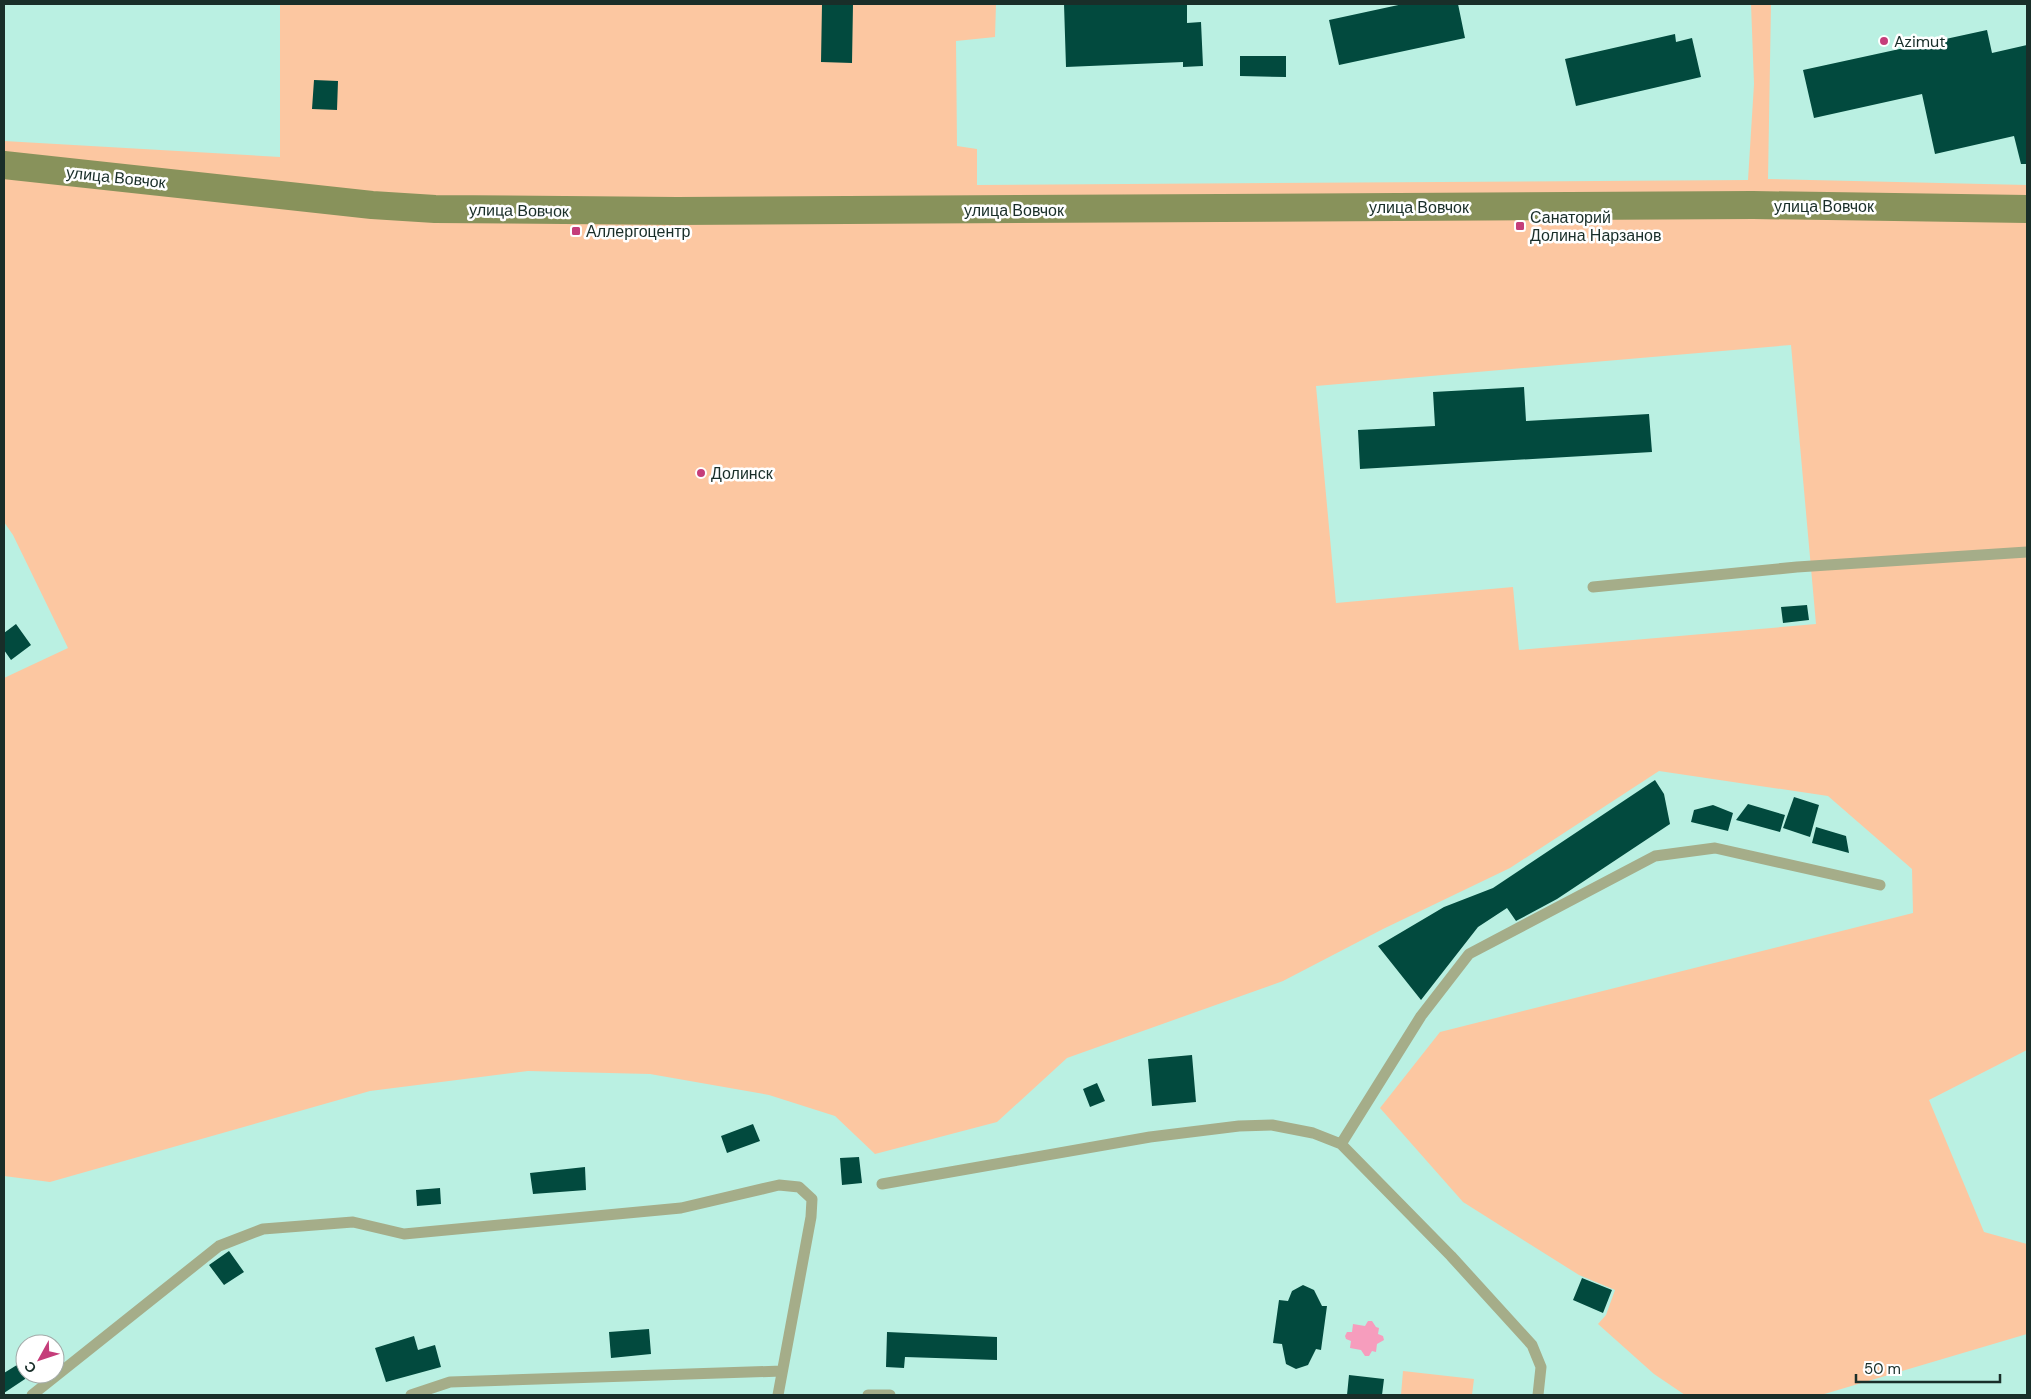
<svg xmlns="http://www.w3.org/2000/svg" width="2031" height="1399" viewBox="0 0 2031 1399" font-family="'DM Sans',sans-serif">
  <style>
    .green { fill: #fcc7a1; fill-rule: evenodd }
    .water { fill: #f69dbd }
    .building { fill: #024a3e }
    .lines { fill: none; stroke-linecap: round; stroke-linejoin: round }
    .lane { stroke: #a5ad89; stroke-width: 11 }
    .secondary { stroke: #88925b; stroke-width: 28 }
    .poi-dot { fill: #c53d7a; stroke: #fff; stroke-width: 2 }
    .labels { text-anchor: middle; stroke-width: 5; stroke-linejoin: round; paint-order: stroke }
    .poi-label { font-size: 16px; fill: #192e29; stroke: #fff; text-anchor: start }
    .street-label { font-size: 16px; fill: #192e29; stroke: #fff }
  </style>
  <rect width="100%" height="100%" fill="#baf0e2"/>
  <path class="green" d="M280,4H996L995,37L956,41L957,146L977,149V185L1748,180L1754,84L1751,4H1771L1768,179L2027,185V1050L1929,1100L1984,1232L2027,1244V1334L1821,1395H1685L1654,1374L1598,1324L1606,1315L1615,1290L1579,1275L1463,1202L1380,1108L1440,1032L1913,913L1912,869L1828,796L1659,771L1510,868L1383,929L1283,981L1067,1058L997,1122L875,1154L835,1116L769,1095L650,1074L528,1071L370,1091L50,1182L4,1176V678L68,648L13,535L4,522V141L280,157ZM1791,345L1816,624L1519,650L1513,587L1336,603L1316,386Z
    M1403,1371L1474,1379L1472,1395H1401Z"/>
  <path class="water" d="M1368,1321H1372L1376,1327L1379,1328L1378,1334L1383,1336L1384,1340L1377,1344L1376,1352L1372,1351L1369,1356H1365L1361,1350L1350,1348L1351,1341L1346,1339L1345,1336L1347,1332H1352L1353,1324L1365,1326Z"/>
  <path class="building" d="M822,4H853L852,63L821,62Z
    M1064,4H1187V23L1201,22L1203,66L1183,67V62L1066,67Z
    M1403,4H1458L1465,38L1339,65L1329,20Z
    M1987,30L1992,53L2027,45V164H2021L2014,136L1935,154L1922,94L1814,118L1803,70Z
    M1675,34L1676,42L1692,38L1701,77L1576,106L1565,59Z
    M1240,56H1286V77L1240,76Z
    M314,80L338,81L337,110L312,109Z
    M1524,387L1526,421L1649,414L1652,452L1360,469L1358,430L1435,426L1433,392Z
    M1807,605L1809,620L1783,623L1781,607Z
    M16,624L31,645L11,660L4,650V633Z
    M1655,780L1664,794L1670,824L1557,899L1516,921L1507,908L1478,927L1421,1000L1378,946L1444,907L1493,888Z
    M1794,797L1819,805L1810,837L1783,828Z
    M1748,804L1785,815L1780,832L1736,820Z
    M1713,805L1733,813L1728,831L1691,822L1694,810Z
    M1816,827L1846,836L1849,853L1812,843Z
    M1192,1055L1196,1102L1152,1106L1148,1059Z
    M1097,1083L1105,1101L1090,1107L1083,1089Z
    M753,1124L760,1141L727,1153L721,1136Z
    M859,1157L862,1183L842,1185L840,1158Z
    M585,1167L586,1190L533,1194L530,1173Z
    M440,1188L441,1204L417,1206L416,1190Z
    M229,1251L244,1272L224,1285L209,1265Z
    M1582,1278L1612,1290L1603,1313L1573,1300Z
    M1303,1285L1314,1290L1322,1306H1327L1321,1350L1316,1349L1308,1365L1296,1369L1286,1364L1282,1344L1273,1343L1279,1300L1288,1301L1292,1291Z
    M649,1329L651,1354L611,1358L609,1332Z
    M887,1332L997,1337V1360L905,1357L904,1368L886,1367Z
    M414,1336L418,1350L435,1345L441,1367L386,1382L375,1348Z
    M25,1360V1379L4,1393V1373Z
    M1349,1375L1384,1379L1382,1395H1347Z"/>
  <g class="lines">
    <path class="lane" d="M1593,587L1797,567L2027,552
      M1341,1144L1421,1016L1469,954L1655,856L1715,848L1880,885
      M882,1184L1150,1137L1239,1126L1272,1125L1313,1133L1341,1144L1451,1256L1532,1345L1541,1367L1538,1395
      M32,1395L219,1246L263,1229L353,1222L404,1234L681,1208L779,1185L799,1187L812,1199L811,1217L778,1395
      M411,1395L450,1382L782,1371
      M868,1395H890"/>
    <path class="secondary" d="M4,165L372,205L435,209L677,211L1753,205L2027,209"/>
  </g>
  <g class="poi-dot">
    <circle cx="1884" cy="41" r="5"/>
    <rect x="1515" y="221" width="10" height="10" rx="2.5"/>
    <rect x="571" y="226" width="10" height="10" rx="2.5"/>
    <circle cx="701" cy="473" r="5"/>
  </g>
  <g class="labels">
    <g class="poi-label">
      <text x="1894" y="47">Azimut</text>
      <text x="1530" y="223">Санаторий<tspan x="1530" dy="18">Долина Нарзанов</tspan></text>
      <text x="586" y="237">Аллергоцентр</text>
      <text x="711" y="479">Долинск</text>
    </g>
    <g class="street-label">
      <text transform="translate(116 177) rotate(6)" y="6">улица Вовчок</text>
      <text x="1824" y="212">улица Вовчок</text>
      <text x="1419" y="213">улица Вовчок</text>
      <text transform="translate(519 210) rotate(1)" y="6">улица Вовчок</text>
      <text x="1014" y="216">улица Вовчок</text>
    </g>
  </g>
  <rect width="2031" height="1399" fill="none" stroke="#192e29" stroke-width="10"/>
  <g transform="translate(40 1359) rotate(230)"><circle r="24" fill="#ffffff" stroke="#a3aba9"/>
  <path d="M0-4L9 19L0 12L-9 19Z" fill="#c53d7a"/>
  <text y="-8" font-size="14" font-weight="bold" text-anchor="middle" fill="#192e29">С</text>
  </g>
  <path d="M1856 1374v8h144v-8" fill="none" stroke="#192e29" stroke-width="2.5"/>
  <text x="1864" y="1374" font-size="15" fill="#192e29" stroke="#ffffff" stroke-width="4" paint-order="stroke">50 m</text>
</svg>
